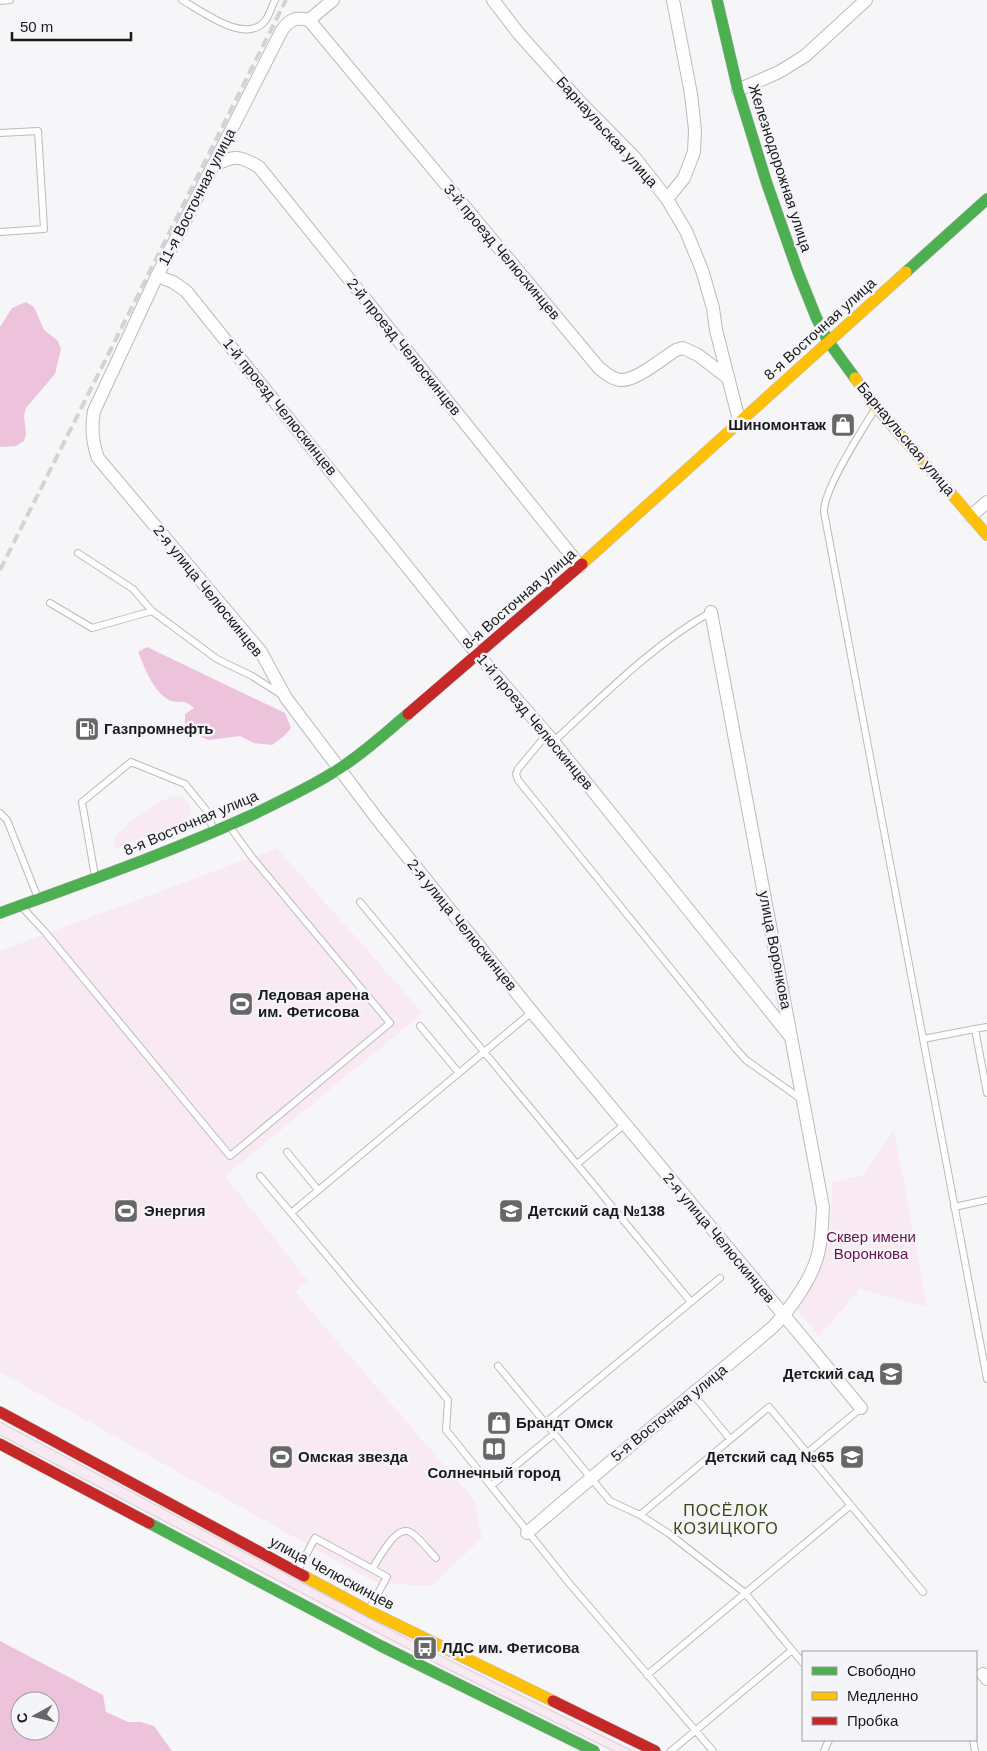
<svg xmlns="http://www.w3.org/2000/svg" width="987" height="1751" viewBox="0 0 987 1751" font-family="Helvetica,sans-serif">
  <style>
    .green { fill: #f8e9f2 }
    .forest { fill: #edc3dc; fill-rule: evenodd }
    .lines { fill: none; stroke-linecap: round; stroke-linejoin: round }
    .lane-casing { stroke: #bbbbbd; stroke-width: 8 }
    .street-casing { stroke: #bbbbbd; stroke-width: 14 }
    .fast-casing { stroke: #bbbbbd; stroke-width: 12 }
    .slow-casing { stroke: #bbbbbd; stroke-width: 12 }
    .jam-casing { stroke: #bbbbbd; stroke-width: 12 }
    .lane { stroke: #fefefe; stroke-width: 6 }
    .street { stroke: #fefefe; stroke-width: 12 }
    .fast { stroke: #4caf50; stroke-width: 11 }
    .slow { stroke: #ffc107; stroke-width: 11 }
    .jam { stroke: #c62828; stroke-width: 11 }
    .tram { stroke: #d3d3d3; stroke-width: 1 }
    .rail { stroke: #d3d3d3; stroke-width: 4; stroke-dasharray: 10 5; stroke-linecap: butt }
    .labels { text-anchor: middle; stroke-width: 5; stroke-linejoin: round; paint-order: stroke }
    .street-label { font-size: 15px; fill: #1a1a1b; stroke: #f5f5f9 }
    .poi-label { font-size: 15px; font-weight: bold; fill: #1a1a1b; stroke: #f5f5f9; text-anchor: start }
    .park-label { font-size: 15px; fill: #69114d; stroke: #f5f5f9 }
    .neighbourhood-label { font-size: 16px; letter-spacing: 1px; fill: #384811; stroke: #f5f5f9 }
  </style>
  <rect width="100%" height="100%" fill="#f6f6f8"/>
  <path class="green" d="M174,796H181L190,804L191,813L186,820L116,848L114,846C112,828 158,801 174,796Z
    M277,848L423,1013L225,1176L308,1281L295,1292L474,1500L482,1538L431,1586L376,1583L0,1372V951Z
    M894,1129L927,1307L860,1289L819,1336L795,1307C800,1301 806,1295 810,1289C829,1257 832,1218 832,1182L863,1175Z
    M0,1421L413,1640L412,1648L406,1650L0,1436Z
    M437,1656H445L637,1751H610L439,1667L435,1664V1660Z"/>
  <path class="forest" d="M26,302L34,307L44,330L58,341L61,349L55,374L26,408L24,416L26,434L24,441L16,446L0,447V327L12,308Z
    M147,647L285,713L291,728L284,736L272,745L254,743L240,736L209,740L185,731V714L194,708C184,699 183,704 172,701C154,695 145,668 138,652Z
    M0,1641L103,1695L106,1712L128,1722H141L154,1726L172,1751H0ZM20,1701H50V1731H20Z"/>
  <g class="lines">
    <defs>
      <path id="lane" d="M182,0C202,11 245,45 265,21C269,16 272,6 275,0
        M0,1L10,0
        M0,133L38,131L44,229L0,232
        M875,409C862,430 823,490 824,512L987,1379
        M78,553L133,589L152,611
        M50,603L92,628L152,611L217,659L252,676L282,695
        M547,734L518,769L516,774L518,780L736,1049L746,1060L801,1099
        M553,742C603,696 651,646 711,612
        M0,813L7,820L38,898
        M95,876L82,802L131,762L185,784L206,810L214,831
        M360,902L691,1302
        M21,906L45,932L230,1156L390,1023L251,856L230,827
        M420,1026L459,1073
        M987,1027L975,1029L987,1093
        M923,1039L975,1029
        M287,1152L318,1190
        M577,1164L625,1124
        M260,1176L448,1400L446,1430L569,1583L713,1751
        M954,1207L987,1200
        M291,1213L532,1012
        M498,1366L610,1501L640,1515L668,1533L745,1593L792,1650L671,1751
        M693,1394L730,1439
        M545,1423L720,1278
        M807,1453L861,1408
        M491,1486L554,1434
        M640,1515L769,1407L923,1592
        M372,1569C379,1559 395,1525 410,1532C418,1536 429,1551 436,1558
        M298,1570L315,1538L387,1577L369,1609
        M792,1650L803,1663
        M647,1675L851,1505
        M973,1740L975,1751
        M824,1751L829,1740"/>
      <path id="street" d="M333,0L309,20C296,17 290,19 282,30L157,276L94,411C91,428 92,442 98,458L261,652L286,698L378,820L532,1012L861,1408
        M493,0L519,34L580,102L635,158L667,199L686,231L702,270L713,308L716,330L739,420
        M309,20L599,368C605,373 612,379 620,380C635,382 663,358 676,350L683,348L698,355L728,378
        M738,90L779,72L805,56L866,0
        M213,166C235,155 239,155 259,167L580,566
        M667,199L684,178L694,152L695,130L691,94L673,0
        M157,276L173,282L186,291L478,655L547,734L790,1036
        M971,516L987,502
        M527,1533C608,1462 691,1396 773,1327C790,1309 812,1279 818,1254C822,1239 822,1222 823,1207L711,612
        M983,1674L987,1679"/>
      <path id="fast" d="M717,0L738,90L767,184L798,272L816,317L828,341L855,378
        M906,272L987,199
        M0,913C85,882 171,852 254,814C282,800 311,787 337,770C363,754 385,733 408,714
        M149,1523L381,1646L594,1751"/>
      <path id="slow" d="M855,378L876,407L987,535
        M582,564L906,272
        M304,1576L369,1611L553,1701"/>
      <path id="jam" d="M408,714L582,564
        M0,1412L304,1576
        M0,1444L149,1523
        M553,1701L655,1751"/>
    </defs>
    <use href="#lane" class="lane-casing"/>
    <use href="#street" class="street-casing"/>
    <use href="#fast" class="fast-casing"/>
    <use href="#slow" class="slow-casing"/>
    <use href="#jam" class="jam-casing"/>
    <use href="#lane" class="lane"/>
    <use href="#street" class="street"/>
    <use href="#fast" class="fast"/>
    <use href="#slow" class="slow"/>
    <use href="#jam" class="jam"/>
    <path class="tram" d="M0,1422L417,1644L632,1751
      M0,1435L434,1662L614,1751"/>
    <path class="rail" d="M0,570L286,0"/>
  </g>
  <defs>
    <symbol id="shop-square" viewBox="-11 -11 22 22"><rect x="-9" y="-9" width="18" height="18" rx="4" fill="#676768" stroke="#f5f5f9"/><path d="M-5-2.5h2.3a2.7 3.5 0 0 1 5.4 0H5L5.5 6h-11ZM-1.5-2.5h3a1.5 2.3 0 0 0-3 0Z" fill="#fff"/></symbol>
    <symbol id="fuel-square" viewBox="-11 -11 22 22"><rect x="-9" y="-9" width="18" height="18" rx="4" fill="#676768" stroke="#f5f5f9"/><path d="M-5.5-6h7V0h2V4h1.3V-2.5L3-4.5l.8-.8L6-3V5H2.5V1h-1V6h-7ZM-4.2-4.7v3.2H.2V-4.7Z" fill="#fff"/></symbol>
    <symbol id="stadium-square" viewBox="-11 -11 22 22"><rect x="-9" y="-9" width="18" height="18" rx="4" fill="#676768" stroke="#f5f5f9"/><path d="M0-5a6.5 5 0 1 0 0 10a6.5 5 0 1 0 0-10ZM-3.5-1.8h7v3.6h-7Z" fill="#fff"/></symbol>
    <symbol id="school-square" viewBox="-11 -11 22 22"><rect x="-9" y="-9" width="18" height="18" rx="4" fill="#676768" stroke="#f5f5f9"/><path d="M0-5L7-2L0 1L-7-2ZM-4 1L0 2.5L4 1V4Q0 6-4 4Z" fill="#fff"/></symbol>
    <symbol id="library-square" viewBox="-11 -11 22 22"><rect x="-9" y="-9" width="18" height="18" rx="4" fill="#676768" stroke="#f5f5f9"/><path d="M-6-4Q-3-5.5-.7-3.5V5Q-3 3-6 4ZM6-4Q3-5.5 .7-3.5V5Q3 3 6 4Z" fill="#fff"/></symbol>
    <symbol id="bus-square" viewBox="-11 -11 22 22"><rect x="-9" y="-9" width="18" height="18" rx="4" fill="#676768" stroke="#f5f5f9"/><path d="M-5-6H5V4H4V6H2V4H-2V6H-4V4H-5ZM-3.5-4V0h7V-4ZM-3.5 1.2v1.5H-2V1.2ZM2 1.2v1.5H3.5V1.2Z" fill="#fff"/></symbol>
  </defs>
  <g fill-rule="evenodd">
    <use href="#shop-square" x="829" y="411" width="28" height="28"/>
    <use href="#fuel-square" x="73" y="715" width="28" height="28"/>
    <use href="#stadium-square" x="227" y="990" width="28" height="28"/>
    <use href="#stadium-square" x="112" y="1197" width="28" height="28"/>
    <use href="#school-square" x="497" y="1197" width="28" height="28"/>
    <use href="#school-square" x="877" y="1360" width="28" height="28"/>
    <use href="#shop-square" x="485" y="1409" width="28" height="28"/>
    <use href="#library-square" x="480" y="1435" width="28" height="28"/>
    <use href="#stadium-square" x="267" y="1443" width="28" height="28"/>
    <use href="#school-square" x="838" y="1443" width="28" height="28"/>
    <use href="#bus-square" x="411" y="1634" width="28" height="28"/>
  </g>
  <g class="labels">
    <g class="street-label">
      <text transform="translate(607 132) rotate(48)" y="5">Барнаульская улица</text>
      <text transform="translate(780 168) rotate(72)" y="5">Железнодорожная улица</text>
      <text transform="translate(197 197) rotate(-63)" y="5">11-я Восточная улица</text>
      <text transform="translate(502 252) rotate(50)" y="5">3-й проезд Челюскинцев</text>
      <text transform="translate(820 329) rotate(-42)" y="5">8-я Восточная улица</text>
      <text transform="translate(404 347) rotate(51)" y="5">2-й проезд Челюскинцев</text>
      <text transform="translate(280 407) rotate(51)" y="5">1-й проезд Челюскинцев</text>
      <text transform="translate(906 439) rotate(50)" y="5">Барнаульская улица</text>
      <text transform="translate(208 591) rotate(51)" y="5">2-я улица Челюскинцев</text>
      <text transform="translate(519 599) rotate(-41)" y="5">8-я Восточная улица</text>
      <text transform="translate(535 722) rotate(50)" y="5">1-й проезд Челюскинцев</text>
      <text transform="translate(191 823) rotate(-23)" y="5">8-я Восточная улица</text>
      <text transform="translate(462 925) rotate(51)" y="5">2-я улица Челюскинцев</text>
      <text transform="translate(775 950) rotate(79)" y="5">улица Воронкова</text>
      <text transform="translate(719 1238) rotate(50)" y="5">2-я улица Челюскинцев</text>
      <text transform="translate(669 1413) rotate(-39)" y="5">5-я Восточная улица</text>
      <text transform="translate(332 1573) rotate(28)" y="5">улица Челюскинцев</text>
    </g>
    <g class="poi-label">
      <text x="826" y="430" text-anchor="end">Шиномонтаж</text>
      <text x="104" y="734">Газпромнефть</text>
      <text x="258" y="1000">Ледовая арена<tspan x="258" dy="17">им. Фетисова</tspan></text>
      <text x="144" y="1216">Энергия</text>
      <text x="528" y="1216">Детский сад №138</text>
      <text x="874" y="1379" text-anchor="end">Детский сад</text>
      <text x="516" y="1428">Брандт Омск</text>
      <text x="298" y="1462">Омская звезда</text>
      <text x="834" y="1462" text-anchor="end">Детский сад №65</text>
      <text x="494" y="1478" text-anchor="middle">Солнечный город</text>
      <text x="442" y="1653">ЛДС им. Фетисова</text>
    </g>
    <g class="park-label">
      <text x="871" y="1242">Сквер имени<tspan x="871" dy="17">Воронкова</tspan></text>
    </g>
    <g class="neighbourhood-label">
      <text x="726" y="1516">ПОСЁЛОК<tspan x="726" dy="18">КОЗИЦКОГО</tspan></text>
    </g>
  </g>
  <rect x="802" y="1651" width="175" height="90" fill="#f5f5f9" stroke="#9d9da0"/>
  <rect x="812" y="1667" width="25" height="8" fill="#4caf50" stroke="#9d9da0"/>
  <text x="847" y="1676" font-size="15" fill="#1a1a1b">Свободно</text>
  <rect x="812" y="1692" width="25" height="8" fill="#ffc107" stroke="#9d9da0"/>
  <text x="847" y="1701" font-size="15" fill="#1a1a1b">Медленно</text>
  <rect x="812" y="1717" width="25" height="8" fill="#c62828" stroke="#9d9da0"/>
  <text x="847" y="1726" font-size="15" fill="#1a1a1b">Пробка</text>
  <g transform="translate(35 1716) rotate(262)"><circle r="24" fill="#f5f5f9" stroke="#9d9da0"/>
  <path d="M0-4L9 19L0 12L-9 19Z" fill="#676768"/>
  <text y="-8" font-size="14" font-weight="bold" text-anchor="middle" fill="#1a1a1b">С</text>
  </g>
  <path d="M12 32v8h119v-8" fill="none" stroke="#1a1a1b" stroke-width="2.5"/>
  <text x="20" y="32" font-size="15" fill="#1a1a1b" stroke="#f5f5f9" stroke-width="4" paint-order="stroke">50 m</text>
</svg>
